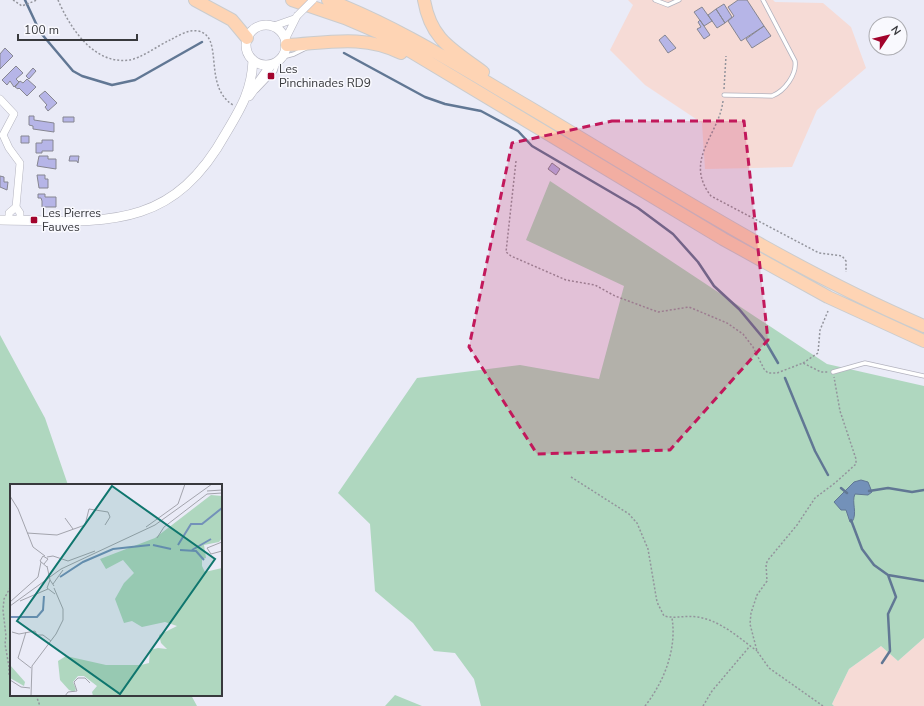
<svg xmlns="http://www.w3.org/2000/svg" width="924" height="706" viewBox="0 0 924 706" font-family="'Nunito Sans',sans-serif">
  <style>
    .industrial { fill: #f6dbd6 }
    .green { fill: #afd7bf }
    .water { fill: #7391b9; stroke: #617794 }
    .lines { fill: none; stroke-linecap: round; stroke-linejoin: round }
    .stream { stroke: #617794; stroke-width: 2.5 }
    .building { fill: #b6b5e7; stroke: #868691 }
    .service-casing { stroke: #b3b3bf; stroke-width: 5 }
    .minor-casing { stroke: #b3b3bf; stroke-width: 8 }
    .tertiary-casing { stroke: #b3b3bf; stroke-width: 10 }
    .trunk-casing { stroke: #cbcccd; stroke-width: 14 }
    .path { stroke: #93949c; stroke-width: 1.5; stroke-dasharray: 2 2; stroke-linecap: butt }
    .service { stroke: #fff; stroke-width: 3.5 }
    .minor { stroke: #fff; stroke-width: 7 }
    .tertiary { stroke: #fff; stroke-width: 9 }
    .trunk { stroke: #fed4b4; stroke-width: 12 }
    .minor-bridge-casing { stroke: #b3b3bf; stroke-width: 8; stroke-linecap: butt }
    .minor-bridge { stroke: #fff; stroke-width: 7 }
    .marked { fill: #c2185b; fill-opacity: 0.2; stroke: #c2185b; stroke-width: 3; stroke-dasharray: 8 5; stroke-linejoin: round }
    .poi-dot { fill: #a2032c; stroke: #f9f9fe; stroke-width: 1.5 }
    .labels { text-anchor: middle; stroke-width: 3; stroke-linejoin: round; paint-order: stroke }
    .poi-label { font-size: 12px; fill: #38393d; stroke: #f9f9fe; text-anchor: start }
    .inset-river { fill: none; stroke: #7391b9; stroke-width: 2 }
    .inset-road { fill: none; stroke: #a3a4ad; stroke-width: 1 }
    .view { fill: #0f766e; fill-opacity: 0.15; stroke: #0f766e; stroke-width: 2 }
    .inset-edge { fill: none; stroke: #38393d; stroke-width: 2 }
  </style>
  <rect width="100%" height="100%" fill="#eaebf7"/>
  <path class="industrial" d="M628,0H773L775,2L823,3L851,27L866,68L817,110L792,167L705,169L702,123L645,85L610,50L633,5Z
    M924,638V706H834L832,704L849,669L881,646L898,661Z"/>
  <path class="green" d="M550,181L827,364L924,386V638L898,661L881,646L849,669L832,704L834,706H481L474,679L455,653L434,651L413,623L375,591L370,524L338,493L417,378L520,365L599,379L624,286L526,240Z
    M0,335L45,418L68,485H11V695H191L197,706H0Z
    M395,695L422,706H385Z"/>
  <path class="water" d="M861,480L868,482L872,492L868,495L855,494C851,502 858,513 852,522H850L846,510H841L834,502L854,482Z"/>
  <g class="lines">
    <path class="stream" d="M25,0L40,32L73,71L82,76L112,85L135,80L202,42
      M344,53L425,97L445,104L481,111L518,131L532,146L638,208L673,234L698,262L714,286L739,309L764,339L778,363
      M785,378L815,451L828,475
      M841,488L847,493
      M869,491L888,488L912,492L924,490
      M851,520L862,549L874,565L888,575L896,597L888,614L890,651L882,663
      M888,575L924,581"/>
  </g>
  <path class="building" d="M738,0H747L764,26L741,41L728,21L734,16L728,7Z
    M724,4L732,17L725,23L716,9Z
    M702,7L712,21L704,26L694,12Z
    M716,9L725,23L717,28L708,15Z
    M700,20L710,35L704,39L697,29L701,27L698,22Z
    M764,26L771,36L752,48L746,39Z
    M665,35L676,48L668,53L659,40Z
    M5,48L13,56L0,69V54Z
    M16,66L23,73L16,79L19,82L14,87L10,81L7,85L2,80Z
    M33,68L36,71L29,79L26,76Z
    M27,79L36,87L27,96L19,88L18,89L15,87L20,81L23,83Z
    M45,91L57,103L48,111L45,107L47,105L39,96Z
    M29,116H34V120L54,123V132L33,129V126L29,125Z
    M63,117H74V122H63Z
    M21,136H29V143H21Z
    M42,140H53V151H42V153H36V143H42Z
    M39,156H48V159H56V169L37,166Z
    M70,156H79L78,163L77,161H69Z
    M552,163L560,169L556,175L548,169Z
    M37,175H45V179H48V188H39Z
    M0,176L4,177V182H8L7,190L0,187Z
    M38,194H45V197H56V207H42V201L41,198H38Z"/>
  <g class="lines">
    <defs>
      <path id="service" d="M655,0L668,5L679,0
        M283,57L294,54L306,48
        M257,90L275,71L278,62
        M724,95L772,96C785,91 797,74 795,61L763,0
        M833,372L865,363L924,376"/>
      <path id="minor" d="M274,26L294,19
        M286,38L297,16
        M0,99L14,114L3,135L9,148L20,163L16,207L20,213V220
        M9,220V213L16,207"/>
      <path id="tertiary" d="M246 45a20 20 0 1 1 40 0a20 20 0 1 1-40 0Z
        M249,96L271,65
        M0,220C101,221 170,234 226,133C241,108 252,90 253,60"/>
      <path id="trunk" d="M195,0L232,20L247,38
        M292,0L345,18L380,33L723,239L828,297L924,341
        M328,0C399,27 462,68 527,106C657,183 784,266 924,326
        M424,0C431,40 452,49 483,72
        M287,45C326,43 364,34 401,53"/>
    </defs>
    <use href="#service" class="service-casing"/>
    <use href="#minor" class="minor-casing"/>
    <use href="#tertiary" class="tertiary-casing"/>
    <use href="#trunk" class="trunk-casing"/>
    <path class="path" d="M13,0L22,6L37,0
      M58,0C70,28 94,65 129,60C140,59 159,45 170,40C178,36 188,29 198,31C225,36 202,86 233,105
      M724,89L726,56
      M723,101C719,135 683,160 711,196L819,253L842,256L846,261V272
      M516,161L506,252L511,256L566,280L595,285L615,296L658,312L689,307L727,323L743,334L753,347L764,369L768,373H777L803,363L821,372H828
      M803,363L818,353L820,330L828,311
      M571,477L629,514L637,523L648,549L657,602L664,616C676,619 686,615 698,617C721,621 738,637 757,651
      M11,666L9,667V675L11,677
      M9,667L5,644L6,636L3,610L4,599L11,586
      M36,695L40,706
      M645,706C664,682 677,649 672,618
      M703,706L712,691L750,646
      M823,706L769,668L757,651L750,624L751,613L757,595L767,581L766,564L768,560L797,525L815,498L835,483L856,464V459L840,411L834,377"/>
    <use href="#service" class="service"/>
    <use href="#minor" class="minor"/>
    <use href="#tertiary" class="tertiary"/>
    <use href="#trunk" class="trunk"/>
    <defs>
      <path id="minor-bridge" d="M297,16L313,0"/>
    </defs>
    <use href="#minor-bridge" class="minor-bridge-casing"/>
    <use href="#minor-bridge" class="minor-bridge"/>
  </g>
  <path class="marked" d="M612,121H744L768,340L670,450L537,454L469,347L512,143Z"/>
  <g class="poi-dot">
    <rect x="267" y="72" width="8" height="8" rx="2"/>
    <rect x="30" y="216" width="8" height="8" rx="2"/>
  </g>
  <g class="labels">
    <g class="poi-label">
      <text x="279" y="73">Les<tspan x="279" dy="14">Pinchinades RD9</tspan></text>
      <text x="42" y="217">Les Pierres<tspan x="42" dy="14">Fauves</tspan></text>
    </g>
  </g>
  <g transform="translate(10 484)">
    <rect width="212" height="212" fill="#eaebf7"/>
    <path d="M201,11L212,12V54L209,58L194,61L196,74L192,75V82L195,88L212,84V212H83L82,208L87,202L74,192H68L63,198L66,205L64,208L59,206L50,196L48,177L56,172L96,181H131L139,179L140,166L148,164L157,165L151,159L149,151L167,142L155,138L132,143L122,137L114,139L105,115L114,99L124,89L113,76L96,85L90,75L145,54ZM0,181L15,198L14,202L0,194Z" fill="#afd7bf"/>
    <path class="inset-river" d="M143,61L161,65M168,61L181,40H192L212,24M170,66L186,67L194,76M182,66L201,55M50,93L73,78L103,65L140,61M0,133H27L33,126L34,112"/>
    <path class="inset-road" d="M197,7L212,6M0,12L8,25L23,63L35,72M55,34L63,45M136,43L168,20L175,0M17,49L47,51L75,41L79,25L98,28L100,33L95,41M147,54L154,43L197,10L212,9M212,58L197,64L201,70L212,67M37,73L43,72L58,77L85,67M34,80L38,75L33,72L30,77L37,83M37,82L40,96L44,102M40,96L37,104L45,110M43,100L53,86M10,117L38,105M0,118L28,93L31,78M0,122L51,85L145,41L202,0M2,148L9,150L25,147L27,151H33L41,157M16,148L8,174L21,184M0,196L11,203L20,204M21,212L22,182L46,150L53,136V125L44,104M55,212L58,208L67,207L64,198L68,194H75L80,199"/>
    <path class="view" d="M102,2L205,75L110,210L7,137Z"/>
    <rect width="212" height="212" class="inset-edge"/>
  </g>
  <g transform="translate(888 36) rotate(55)"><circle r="19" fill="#f9f9fe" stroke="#acacb1"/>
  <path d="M0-3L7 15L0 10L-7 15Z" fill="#a2032c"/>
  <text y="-6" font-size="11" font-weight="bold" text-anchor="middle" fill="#38393d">N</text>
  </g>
  <path d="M18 34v6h119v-6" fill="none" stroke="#38393d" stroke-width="2"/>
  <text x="24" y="34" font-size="12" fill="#38393d" stroke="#f9f9fe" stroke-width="3" paint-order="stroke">100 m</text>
</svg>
